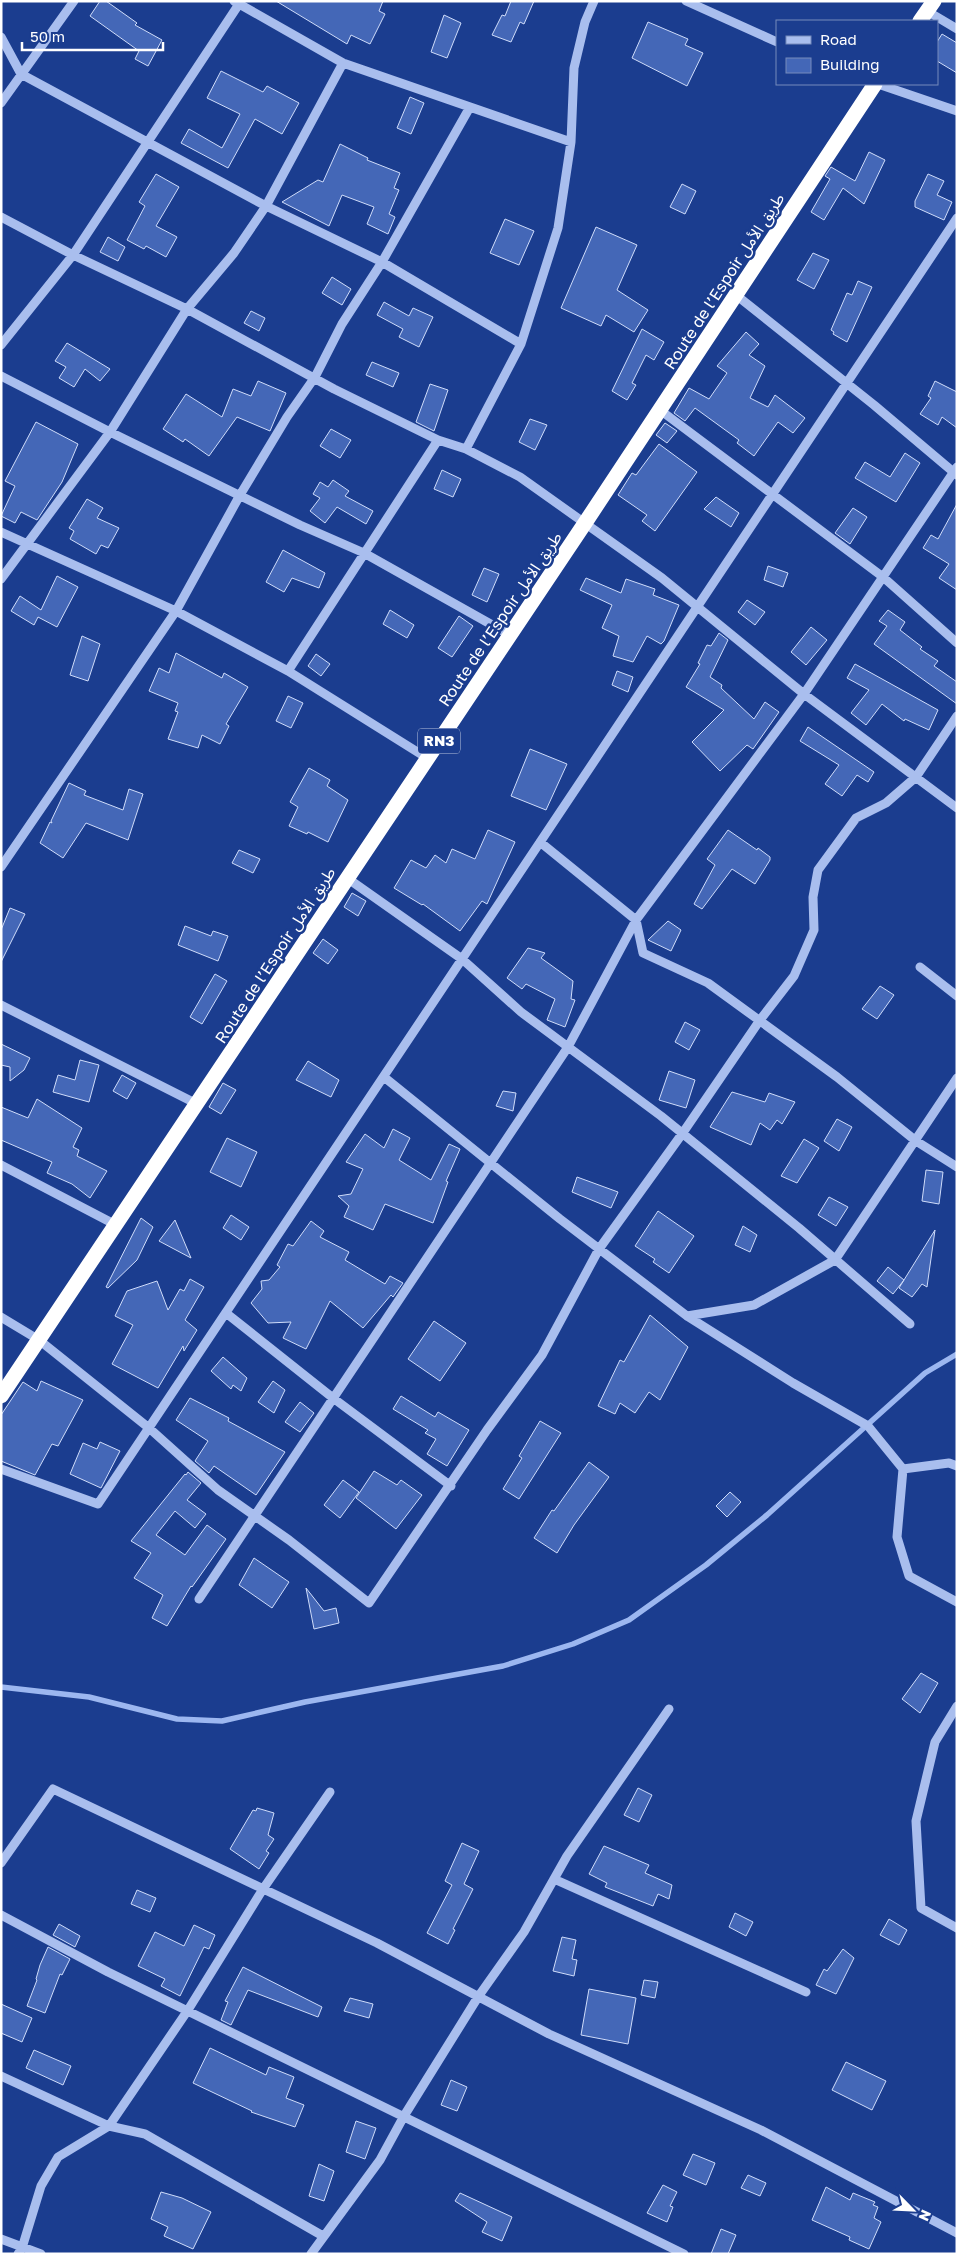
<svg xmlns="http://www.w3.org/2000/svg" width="958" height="2255" viewBox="0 0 958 2255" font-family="'Golos Text','Noto Sans Arabic',sans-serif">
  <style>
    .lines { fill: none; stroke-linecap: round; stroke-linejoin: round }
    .stream { stroke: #9cb7f0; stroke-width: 5.5 }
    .building { fill: #4467b7; stroke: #cfdcfa }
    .minor { stroke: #a9beee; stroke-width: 9 }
    .highway { stroke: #fff; stroke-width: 15 }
    .labels { text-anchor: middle; stroke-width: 5; stroke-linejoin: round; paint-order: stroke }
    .shield { fill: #1b3d8f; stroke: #bbc5dd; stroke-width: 1 }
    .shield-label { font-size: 15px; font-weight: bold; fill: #fff }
    .street-label { font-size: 16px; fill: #fff; stroke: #1b3d8f }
  </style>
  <rect width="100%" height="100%" fill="#1b3d8f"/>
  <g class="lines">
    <path class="stream" d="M1,1687L89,1697L177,1719L222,1721L305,1702L503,1666L573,1644L629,1620L706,1565L767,1515L925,1373L957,1354"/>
  </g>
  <path class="building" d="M100,1H106L137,23L135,25L162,40L148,66L135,59L139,51L90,16Z
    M276,1H383L379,11L385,14L370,44L351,35L347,44Z
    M511,1H534L524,24L520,22L511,42L492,35L502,15L505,16Z
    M444,15L461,23L447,58L431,52Z
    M648,22L688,39L685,45L703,53L687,86L632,58Z
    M942,34L957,43V73L937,61V42Z
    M221,71L263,92L267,86L299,103L282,134L255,119L228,168L181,143L189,129L222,148L240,114L207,98Z
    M410,97L424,103L411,134L397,128Z
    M340,144L368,158L367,160L400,173L394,188L399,190L389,214L395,217L388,234L367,224L374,207L342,195L329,226L282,202L318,180L323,182Z
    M869,152L885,160L864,204L843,188L824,220L811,212L830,179L825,176L831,167L855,181Z
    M156,174L179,187L156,226L177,237L166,257L146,246L144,249L127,240L145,206L139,202Z
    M928,174L944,181L937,195L952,202L944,220L915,207V201Z
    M682,184L696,191L685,214L670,207Z
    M505,219L534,231L519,265L490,253Z
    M596,227L637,245L617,290L648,310L634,332L606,315L601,326L561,308Z
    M108,237L125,247L118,261L100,252Z
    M813,253L829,260L814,289L797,280Z
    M332,277L351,289L342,305L322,293Z
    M858,281L872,287L847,342L833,334L834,332L831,330L847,293L852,295Z
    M384,302L409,316L413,308L433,317L419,347L399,337L403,329L377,315Z
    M251,311L265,318L259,331L244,323Z
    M642,329L664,342L654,360L646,355L632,383L636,385L627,400L612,391Z
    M746,332L759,344L749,355L765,366L750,398L768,407L775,395L805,418L793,433L778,422L754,456L737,443L739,440L695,408L685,421L674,413L689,388L709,399L727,373L717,366Z
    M67,343L110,369L100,381L85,369L74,387L59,378L66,367L55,361Z
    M372,362L399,373L393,387L366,375Z
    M258,381L286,393L270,431L237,417L209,456L185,439L183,442L163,429L186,394L222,417L233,389L251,396Z
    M935,381L957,392V428L942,417L938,425L920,414L931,398L928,396Z
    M430,384L448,390L434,431L416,422Z
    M530,419L547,425L535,450L519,442Z
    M36,422L78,444L62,482L37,520L21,512L15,523L1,516L15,486L5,481Z
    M665,423L677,431L667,443L656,435Z
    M331,429L351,440L340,458L320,446Z
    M659,444L697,472L655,531L642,521L647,515L618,495L632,473L636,475Z
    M905,453L920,463L896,502L855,478L865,462L890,477Z
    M442,470L461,479L453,497L434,489Z
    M333,480L349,491L345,496L373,511L366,524L337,507L325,523L310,511L320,498L313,494L320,482L328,487Z
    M716,497L739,513L731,527L704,509Z
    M87,499L103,508L97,518L119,528L108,548L101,545L96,554L70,539L74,531L69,528Z
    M957,504V590L939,578L949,564L923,548L931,535L938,539Z
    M853,508L867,517L850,544L835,533Z
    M283,550L325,573L319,588L292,578L284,592L266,582Z
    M768,566L788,573L783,587L764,580Z
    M484,568L499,574L487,602L472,595Z
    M57,576L78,587L57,627L38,617L34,625L11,611L20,596L41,610Z
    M586,578L621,593L626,579L655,589L653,595L679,605L664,641L661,644L647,636L633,662L613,656L619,636L602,628L612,605L580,590Z
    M747,600L765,612L755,625L738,612Z
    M390,610L414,625L407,638L383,624Z
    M888,610L905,622L900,630L922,647L920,649L938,661L934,666L957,682V704L874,644L887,626L879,621Z
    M459,616L473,626L452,657L438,648Z
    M811,627L827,640L806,665L791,652Z
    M719,633L728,640L710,677L722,685L721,688L754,719L765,702L779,712L753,749L747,745L720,771L692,742L724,710L686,687L700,664L698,663L707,645L711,646Z
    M82,636L100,644L88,681L70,675Z
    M176,653L222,678L224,673L248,687L226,724L229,726L220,744L202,735L198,748L168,739L178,712L175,711L178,703L149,691L159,668L169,673Z
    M316,654L330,664L321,676L308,666Z
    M855,664L938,710L929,730L905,719L904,721L882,704L866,725L851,713L869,690L847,678Z
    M617,671L633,677L628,692L612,685Z
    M288,696L303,703L291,728L276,721Z
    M808,727L874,772L868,782L857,775L842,796L825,784L839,765L800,741Z
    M530,749L567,764L546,810L511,796Z
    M309,768L330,780L327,786L348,800L328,842L308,832L307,834L289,826L298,807L290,802Z
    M69,783L86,791L84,795L123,810L129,789L143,794L128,840L86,823L63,858L40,843L50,822L52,823L51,821Z
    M488,830L515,842L487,904L482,901L460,931L423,904L422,905L394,888L411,860L426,868L435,855L446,863L452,849L475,859Z
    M728,830L757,850L758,848L770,857V860L755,884L732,869L702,909L694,904L715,865L707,859Z
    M239,850L260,859L253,873L232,863Z
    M352,893L366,901L358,916L344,907Z
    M10,908L25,914L1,962V930Z
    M668,921L681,930L671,951L648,940Z
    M185,926L211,936L213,931L228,936L218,961L178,945Z
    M323,939L338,950L328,964L313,953Z
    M528,948L545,953L541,958L573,981L571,999L575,1000L565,1027L547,1020L555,999L526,984L522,989L507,978Z
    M215,974L227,981L202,1024L190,1017Z
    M880,986L894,995L877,1019L862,1009Z
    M685,1022L700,1030L689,1050L675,1042Z
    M1,1044L30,1058L24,1070L10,1081V1067L1,1065Z
    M80,1060L99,1065L89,1102L53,1092L58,1075L75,1080Z
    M308,1061L339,1080L331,1097L296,1080Z
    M669,1071L695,1080L686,1108L659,1100Z
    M122,1075L136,1083L127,1099L113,1091Z
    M223,1083L236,1090L221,1114L209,1107Z
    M503,1091L516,1093L513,1111L496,1106Z
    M732,1092L765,1102L769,1093L795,1102L782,1124L777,1120L770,1130L760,1123L751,1145L710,1127Z
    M37,1099L82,1128L73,1147L79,1150L77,1156L107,1171L90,1198L72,1184L47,1173L52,1162L1,1140V1107L28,1118Z
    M837,1119L852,1127L839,1151L824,1141Z
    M393,1129L410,1138L399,1160L431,1180L449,1144L460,1149L446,1181L448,1182L433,1223L385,1204L373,1230L344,1217L349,1206L338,1196L351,1194L363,1169L346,1162L365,1134L384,1148Z
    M227,1138L257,1152L241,1187L210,1172Z
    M804,1139L819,1148L797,1183L781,1176Z
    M926,1170L943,1172L939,1204L922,1201Z
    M577,1177L618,1192L611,1208L572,1192Z
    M829,1197L848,1207L836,1226L818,1215Z
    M658,1211L694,1236L669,1273L653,1262L655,1259L635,1246Z
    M231,1215L249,1227L241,1240L223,1228Z
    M141,1218L153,1227L137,1260L108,1288L106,1287Z
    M175,1220L191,1258L159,1241Z
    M311,1221L324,1231L320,1237L349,1252L345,1260L385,1284L390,1276L403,1283L393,1297L391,1295L363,1328L330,1301L306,1349L283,1338L291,1322L268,1323L251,1303L262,1289L261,1281L269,1280L280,1267L277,1265L288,1244L293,1246Z
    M743,1226L757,1235L750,1252L735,1245Z
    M935,1230L927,1287L922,1284L912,1297L899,1288Z
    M888,1267L904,1280L893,1294L877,1281Z
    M190,1279L204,1287L185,1320L197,1330L184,1351L183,1346L158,1388L112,1364L133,1325L115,1316L127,1291L157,1281L168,1310L180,1289L184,1291Z
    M650,1315L688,1347L660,1400L649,1392L635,1413L620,1403L615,1414L598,1406L620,1360L624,1362Z
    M434,1321L466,1343L440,1381L408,1359Z
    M223,1357L247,1378L241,1391L233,1385L231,1389L211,1371Z
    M41,1381L83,1400L58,1446L52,1444L35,1475L1,1461V1415L23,1382L37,1391Z
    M273,1381L285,1390L274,1413L258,1402Z
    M401,1396L435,1417L438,1412L469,1430L447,1466L427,1454L436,1439L425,1433L428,1430L393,1409Z
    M190,1398L229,1418L228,1421L285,1452L256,1495L214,1466L209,1473L195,1461L208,1441L176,1420Z
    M300,1402L314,1413L300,1432L285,1422Z
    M540,1421L561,1433L519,1499L503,1489L522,1458L519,1456Z
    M100,1442L120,1451L101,1488L70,1474L83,1443L97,1449Z
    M589,1462L609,1477L574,1525L557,1553L534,1538L552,1510L554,1511Z
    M374,1471L397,1485L401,1480L422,1495L396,1529L356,1498Z
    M188,1472L201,1483L187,1500L206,1514L195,1528L175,1511L156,1535L185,1555L207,1525L226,1539L192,1587L191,1586L167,1626L152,1618L163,1595L134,1578L151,1553L131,1541L185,1474L186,1475Z
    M343,1480L359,1492L340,1518L324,1505Z
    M730,1492L741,1502L727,1517L716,1506Z
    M254,1558L289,1582L272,1608L239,1585Z
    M306,1588L324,1611L336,1608L339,1623L314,1629Z
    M921,1673L938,1683L920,1713L902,1699Z
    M638,1788L652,1795L639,1822L624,1815Z
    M257,1808L274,1813L268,1835L274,1839L266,1851L269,1853L259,1869L230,1849L253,1810L256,1811Z
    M462,1843L479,1851L464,1884L473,1889L453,1929L455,1930L448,1944L427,1933L452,1885L445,1881Z
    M604,1846L649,1865L645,1873L672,1885L669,1899L658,1894L653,1906L605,1887L607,1883L589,1874Z
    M137,1890L156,1898L150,1912L131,1904Z
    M735,1913L753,1922L746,1936L729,1927Z
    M889,1919L907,1930L899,1945L880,1935Z
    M59,1924L80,1936L75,1947L53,1935Z
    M194,1925L215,1935L209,1949L204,1947L180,1996L161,1986L165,1979L138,1966L155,1932L184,1946Z
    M562,1937L576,1940L572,1959L577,1960L574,1976L553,1971Z
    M48,1947L70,1959L62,1975L60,1974L45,2013L27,2006L37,1980L36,1979L40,1965Z
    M843,1949L854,1958L836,1994L816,1985L824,1969L827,1971Z
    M243,1967L322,2007L318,2017L248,1990L231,2025L221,2020L228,2002L225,2001Z
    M644,1980L658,1982L655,1998L641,1995Z
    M589,1989L636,1998L628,2044L581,2035Z
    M350,1998L373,2004L369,2018L344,2011Z
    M1,2004L32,2018L22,2042L1,2033Z
    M210,2048L266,2075L269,2067L294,2077L286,2098L304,2105L295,2127L251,2112L252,2111L193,2083Z
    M34,2050L71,2066L63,2085L26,2068Z
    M846,2062L886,2081L872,2110L832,2090Z
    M451,2080L467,2087L457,2111L441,2105Z
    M356,2121L376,2128L365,2159L346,2152Z
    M693,2154L715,2163L706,2185L683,2175Z
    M319,2164L334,2171L324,2201L309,2196Z
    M748,2175L766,2183L760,2196L741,2188Z
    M663,2185L677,2192L670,2206L673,2207L667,2222L647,2213Z
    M826,2187L850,2200L853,2193L875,2202L873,2205L878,2207L874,2218L881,2222L869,2249L849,2240L850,2237L812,2220Z
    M161,2192L182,2198L211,2212L193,2249L164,2236L168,2227L151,2219Z
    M460,2193L512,2217L502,2241L482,2232L487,2222L455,2201Z
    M721,2229L736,2235L728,2254H711Z"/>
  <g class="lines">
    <path class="minor" d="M234,1L343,63L571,142
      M686,1L777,42
      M927,11L957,29
      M1,37L21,74L266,206L382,262L521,344
      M878,84L957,111
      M1,103L74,1
      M1,217L73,255L187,309L334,389L438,440L466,449L520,477L662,578L804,694L957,808
      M736,295L874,405L957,475
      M1,345L73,255L241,1
      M1,376L110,432L300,525L364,553L510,635
      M660,410L883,577L957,643
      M466,449L521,344L558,228L571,142L574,68L585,22L594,1
      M1,532L176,611L288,671L427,758
      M1,579L110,432L187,309L234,253L266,206L343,63
      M288,671L438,440
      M540,842L636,920L643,953L708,983L837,1077L916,1141L957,1167
      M1,867L176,611L240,495L287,417L315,377L342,324L382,262L470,107
      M347,878L462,959L521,1012L661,1116L799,1228L910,1324
      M920,967L957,996
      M1,1005L197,1104
      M384,1077L560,1219L687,1316L793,1383L868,1426L903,1469L897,1537L909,1576L957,1602
      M1,1165L116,1225
      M226,1313L333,1398L451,1486
      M687,1316L754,1305L835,1260L957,1078
      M1,1317L39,1340L149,1428L218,1490L289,1540L369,1603L487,1430L542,1355L599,1249L682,1134L760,1020L794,976L814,930L813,897L818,870L856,818L886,803L916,777L957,716
      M1,1469L98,1504L957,218
      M903,1469L949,1463L957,1466
      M199,1599L568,1047L636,920L804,694L957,467
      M957,1706L935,1742L916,1821L921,1908L957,1928
      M1,1863L53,1789L377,1943L549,2034L761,2130L957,2233
      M554,1879L806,1992
      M1,1915L108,1972L684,2254
      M1,2076L109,2126L145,2134L323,2236
      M1,2239L41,2254
      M18,2254L22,2248L41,2186L58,2157L109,2126L188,2010L263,1889L330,1792
      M311,2254L380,2160L404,2116L478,1997L524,1932L567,1856L669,1709"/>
    <path class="highway" d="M920,21L934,1
      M1,1396L585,523L875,84"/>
  </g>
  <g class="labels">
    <rect class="shield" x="418" y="728.5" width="42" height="25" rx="4"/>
    <g class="shield-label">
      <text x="439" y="746">RN3</text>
    </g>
    <g class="street-label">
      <text transform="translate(724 281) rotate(-57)" y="6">Route de l’Espoir طريق الأمل</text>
      <text transform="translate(500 619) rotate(-56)" y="6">Route de l’Espoir طريق الأمل</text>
      <text transform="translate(275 955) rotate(-57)" y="6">Route de l’Espoir طريق الأمل</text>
    </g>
  </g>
  <rect width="958" height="2255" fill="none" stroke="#ffffff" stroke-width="5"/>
  <rect x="776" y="20" width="162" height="65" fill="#1b3d8f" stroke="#768bbc"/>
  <rect x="786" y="36" width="25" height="8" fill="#a9beee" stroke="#768bbc"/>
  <text x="820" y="45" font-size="15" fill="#ffffff">Road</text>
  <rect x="786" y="58" width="25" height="15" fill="#4467b7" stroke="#768bbc"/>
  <text x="820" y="70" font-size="15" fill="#ffffff">Building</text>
  <g transform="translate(913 2210) rotate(114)" stroke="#1b3d8f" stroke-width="4" paint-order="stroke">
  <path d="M0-4L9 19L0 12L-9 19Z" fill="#ffffff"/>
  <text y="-8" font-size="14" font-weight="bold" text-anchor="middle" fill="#ffffff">N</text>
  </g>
  <path d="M22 42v8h141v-8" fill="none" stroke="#ffffff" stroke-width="2.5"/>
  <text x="30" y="42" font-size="15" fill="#ffffff" stroke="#1b3d8f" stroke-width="4" paint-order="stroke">50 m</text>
</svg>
